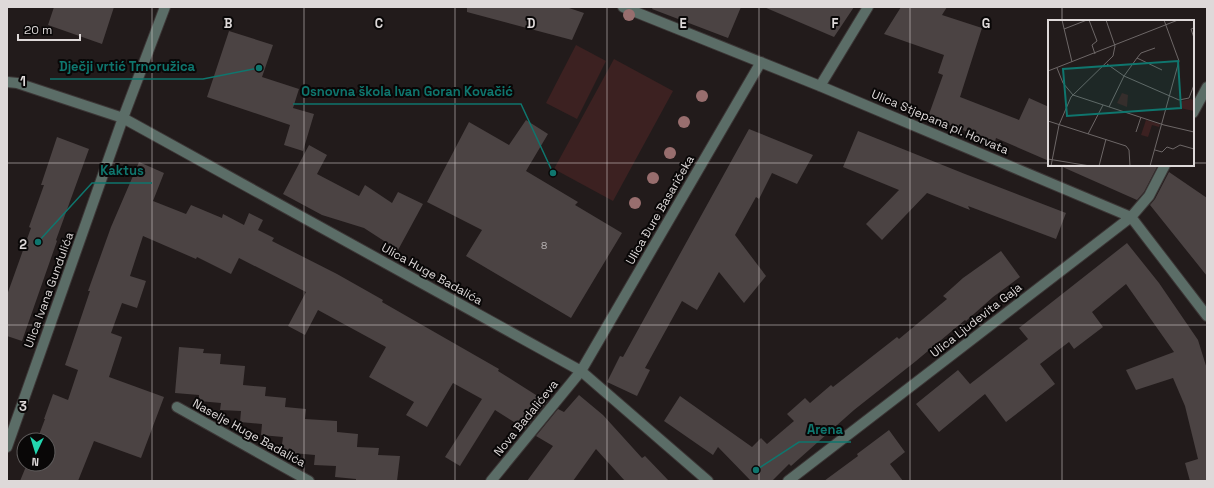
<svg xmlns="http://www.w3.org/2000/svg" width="1214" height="488" viewBox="0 0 1214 488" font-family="'Space Grotesk',sans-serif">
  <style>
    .green { fill: #3c2121 }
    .building { fill: #4b4343 }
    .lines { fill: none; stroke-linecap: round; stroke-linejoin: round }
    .minor-casing { stroke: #3c3636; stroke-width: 12 }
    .minor { stroke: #5b6d67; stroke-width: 10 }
    .tree { fill: #986e6e }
    .grid { fill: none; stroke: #ded9d9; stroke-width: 1; stroke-opacity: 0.55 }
    .labels { text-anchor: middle; stroke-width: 4; stroke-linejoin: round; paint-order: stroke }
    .number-label { font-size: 10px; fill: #b9b4b4 }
    .street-label { font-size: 12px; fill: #ded9d9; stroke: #090707 }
    .inset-road { fill: none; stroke: #6d6767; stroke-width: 1 }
    .view { fill: #0f766e; fill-opacity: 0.15; stroke: #0f766e; stroke-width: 2 }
    .inset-edge { fill: none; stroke: #ded9d9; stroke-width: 2 }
    .grid-label { font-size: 13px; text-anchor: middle; font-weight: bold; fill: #ded9d9; stroke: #090707; stroke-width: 4; stroke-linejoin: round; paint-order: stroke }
    .leader { fill: none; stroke: #0f766e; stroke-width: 1.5 }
    .callout-dot { fill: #0f766e; stroke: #090707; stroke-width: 1.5 }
    .callout-label { font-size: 13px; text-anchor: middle; font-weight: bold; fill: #0f766e; stroke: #090707; stroke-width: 4; stroke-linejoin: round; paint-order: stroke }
  </style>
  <rect width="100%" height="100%" fill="#221b1b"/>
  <path class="green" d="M576,45L606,61L577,119L546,103Z
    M614,59L673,91L613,201L554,169Z"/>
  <path class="building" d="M54,7H114L102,44L48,25Z
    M467,7H566L584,13L572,40L467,12Z
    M653,7H741L728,38L652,9Z
    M764,7H854L834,37Z
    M901,7H947L942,15L982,28L960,97L1019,120L1029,98L1049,107V161L996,138L995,142L928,117L943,75L938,73L944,55L884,34Z
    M229,31L273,45L262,77L299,89L293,108L314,114L303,151L284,145L290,125L207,97Z
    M526,120L548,134L526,171L578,202L575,205L622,233L571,318L466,256L482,230L427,202L469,122L509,145Z
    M749,129L813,155L797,184L772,173L759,199L756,197L735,235L766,276L744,303L719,272L697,310L682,301L645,368L650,370L637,396L607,382L620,356L623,357Z
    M858,131L965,174L1066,213L1056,239L968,206L970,210L927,193L882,240L866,224L899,190L843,167Z
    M57,137L89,149L56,240L57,241L22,341L7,336V295L31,228L29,227L44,185H41Z
    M309,145L327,155L317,174L359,196L365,185L392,203L398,192L423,204L398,250L364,228L322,215L283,194Z
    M139,162L164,173L153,201L186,214L191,205L222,218L223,214L244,225L249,213L263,220L258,230L274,238L272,241L337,274L383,300L382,302L499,369L498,371L547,402L525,429L495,410L460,466L445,457L482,399L453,383L427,427L406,415L414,402L369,377L386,347L318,310L305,335L288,326L306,292L239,258L231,274L197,257L196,259L143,236L130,276L146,281L137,308L122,303L111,333L122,337L109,377L164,397L141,458L94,441L78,481H20L27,464H48V440H37L45,419H44L53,394L68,400L78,370L65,365L90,291H88L111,227Z
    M1058,165H1158L1144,192L1137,200Z
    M1169,172L1207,198V276L1150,205L1155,199Z
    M1127,243L1159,283L1198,340L1207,369V481H1190L1185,463L1198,459L1185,406L1173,378L1136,390L1126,370L1174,352L1126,284L1092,312L1103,327L1074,349L1069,342L1040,364L1055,384L1006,422L985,394L939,432L916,404L958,370L970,384L1028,339L1019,328Z
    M1001,251L1020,277L993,297L966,321L965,320L916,361L854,410L791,466L789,464L772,481H751L718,447L713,455L664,421L680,396L752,447L761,438L767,444L794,421L787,414L805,398L810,403L831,385L833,387L897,337L899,339L947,299L943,296L963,278Z
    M179,347L204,349L203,353L221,354L220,364L245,366L243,385L266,387L265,396L286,398L285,407L306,409L305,419L337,421V432L358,434L357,447L379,448L378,455L400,456L397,481H356V479L335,477L336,466L314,465L315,455L281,452L283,437L261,435L262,424L240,422L241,411L220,410L221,403L199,401V395L175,393Z
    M579,395L603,415L642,458L645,456L669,481H625L596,449L573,481H527L553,446L536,436L558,409L564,412Z
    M889,430L905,452L890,464L903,481H824L858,456L857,454Z"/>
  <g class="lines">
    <defs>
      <path id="minor" d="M623,7L820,86L1131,217L1207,316
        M7,82L17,83L123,118L581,371L708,481
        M820,86L868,7
        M1193,113L1207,87
        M177,407L309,481
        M7,447L123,118L165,7
        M491,481L581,371L761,62
        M788,481L1131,217L1149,196L1165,165"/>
    </defs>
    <use href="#minor" class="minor-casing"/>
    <use href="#minor" class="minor"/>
  </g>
  <g class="tree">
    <circle cx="629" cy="15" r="6"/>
    <circle cx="702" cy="96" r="6"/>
    <circle cx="684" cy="122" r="6"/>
    <circle cx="670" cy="153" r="6"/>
    <circle cx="653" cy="178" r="6"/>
    <circle cx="635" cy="203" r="6"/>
  </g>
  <path class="grid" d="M152,7V481M304,7V481M455,7V481M607,7V481M759,7V481M910,7V481M1062,7V21M7,163H1049M1193,163H1207M1062,165V481M7,325H1207"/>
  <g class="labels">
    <g class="number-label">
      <text x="544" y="249">8</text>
    </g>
    <g class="street-label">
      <text transform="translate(940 122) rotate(23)" y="4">Ulica Stjepana pl. Horvata</text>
      <text transform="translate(660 210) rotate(-60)" y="4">Ulica Đure Basaričeka</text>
      <text transform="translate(432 274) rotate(29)" y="4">Ulica Huge Badalića</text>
      <text transform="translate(49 290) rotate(-70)" y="4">Ulica Ivana Gundulića</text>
      <text transform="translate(976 320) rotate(-38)" y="4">Ulica Ljudevita Gaja</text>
      <text transform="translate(526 418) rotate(-51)" y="4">Nova Badalićeva</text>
      <text transform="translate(249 433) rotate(29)" y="4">Naselje Huge Badalića</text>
    </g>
  </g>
  <g transform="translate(1048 20)">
    <rect width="146" height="146" fill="#221b1b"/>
    <path d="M74,73L80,75L79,87L69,83ZM142,79L146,80V91L132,88L134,81ZM98,100L112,104L111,107L104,105L100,117L93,115Z" fill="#3c2121"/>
    <path class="inset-road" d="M14,0L24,42M41,0L49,21L44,25L47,34M146,8L143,9L146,18M16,9L39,0M89,38L114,50M59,44L76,56L131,80L141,78L146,65M9,48L15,63L25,75L116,105L146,112M0,51L130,0M61,87L76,56L89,38L93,33L107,28M0,101L78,126L81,130L82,146M88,112L93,97M40,114L55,85M107,130L114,132L119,127L125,129L132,125L146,129M0,139L42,146M3,146L11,105L23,77L65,36L67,26L58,0M51,146L58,119M102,146L131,41L116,0"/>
    <path class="view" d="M130,41L133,88L19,96L15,49Z"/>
    <rect width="146" height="146" class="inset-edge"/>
  </g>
  <g class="grid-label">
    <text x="228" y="28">B</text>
    <text x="379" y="28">C</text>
    <text x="531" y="28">D</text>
    <text x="683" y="28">E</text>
    <text x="835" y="28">F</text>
    <text x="986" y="28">G</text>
    <text x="23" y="86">1</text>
    <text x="23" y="249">2</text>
    <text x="23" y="411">3</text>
  </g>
  <path class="leader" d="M259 68L203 79H50M553 173L521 104H293M38 242L92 183H152M756 470L799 442H851"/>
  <g class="callout-dot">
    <circle cx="259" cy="68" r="4"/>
    <circle cx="553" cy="173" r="4"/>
    <circle cx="38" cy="242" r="4"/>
    <circle cx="756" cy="470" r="4"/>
  </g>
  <g class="callout-label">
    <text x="127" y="71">Dječji vrtić Trnoružica</text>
    <text x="407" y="96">Osnovna škola Ivan Goran Kovačić</text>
    <text x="122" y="175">Kaktus</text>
    <text x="825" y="434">Arena</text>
  </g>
  <rect width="1214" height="488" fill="none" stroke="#ded9d9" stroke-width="16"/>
  <g transform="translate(36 452) rotate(184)"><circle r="19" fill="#090707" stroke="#5e5b5b"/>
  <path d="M0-3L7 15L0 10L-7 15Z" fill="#23d5af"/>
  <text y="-6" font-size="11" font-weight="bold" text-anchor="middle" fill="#ded9d9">N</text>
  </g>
  <path d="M18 34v6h62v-6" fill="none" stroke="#ded9d9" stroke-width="2"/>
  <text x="24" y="34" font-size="12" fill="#ded9d9" stroke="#090707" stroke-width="3" paint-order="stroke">20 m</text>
</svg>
